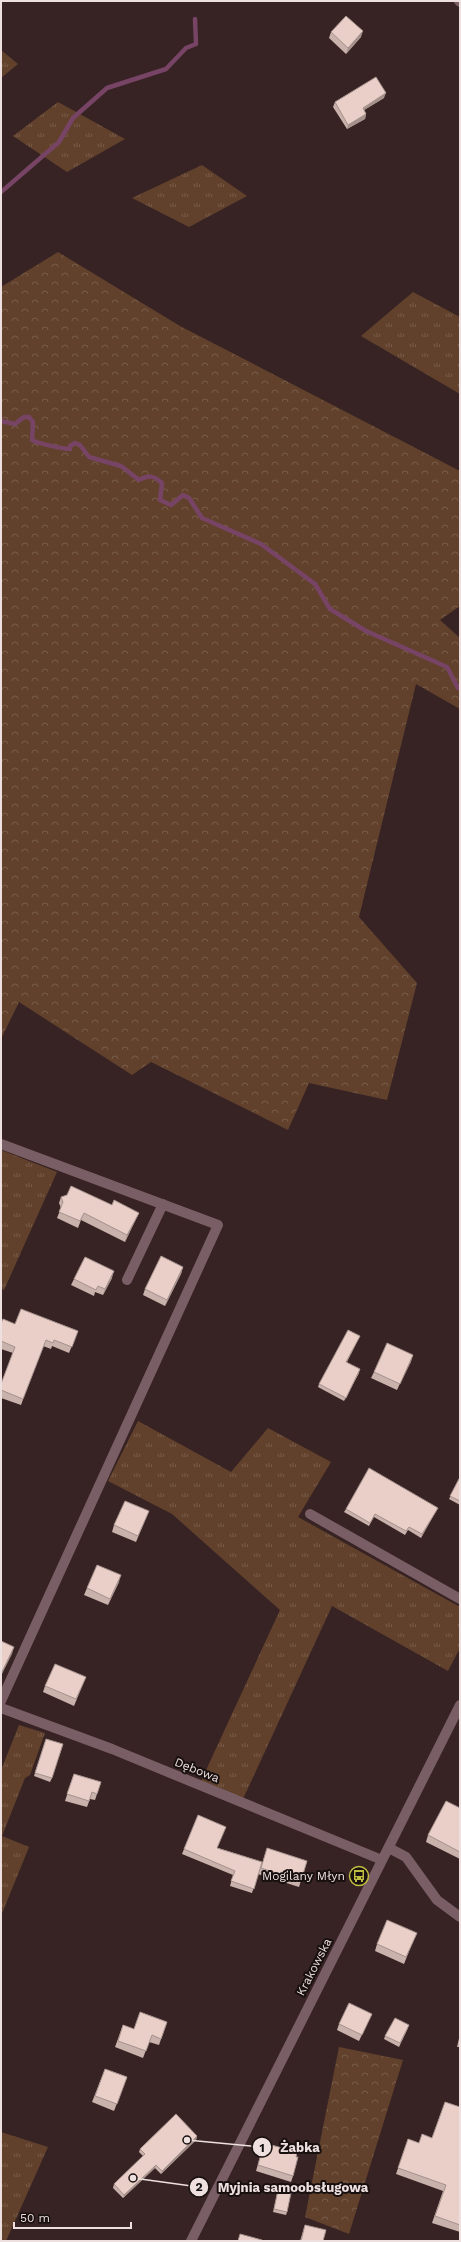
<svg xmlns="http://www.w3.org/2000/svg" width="461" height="2242" viewBox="0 0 461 2242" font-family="'Work Sans',sans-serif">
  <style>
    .grass { fill: url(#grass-tufts) }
    .forest { fill: url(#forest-crowns) }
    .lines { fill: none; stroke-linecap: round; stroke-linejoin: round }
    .stream { stroke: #746; stroke-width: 4.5 }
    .minor { stroke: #7a5e66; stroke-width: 10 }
    .wall { fill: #c9b2ac }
    .shaded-wall { fill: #a4918c }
    .building { fill: #eacfc8; stroke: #a4918c }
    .labels { text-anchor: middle; stroke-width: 4; stroke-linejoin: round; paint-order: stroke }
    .street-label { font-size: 12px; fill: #efe0e0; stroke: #180f0f }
    .poi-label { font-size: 12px; fill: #efe0e0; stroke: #180f0f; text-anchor: end }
    .leader { fill: none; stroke: #efe0e0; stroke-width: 1.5 }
    .callout-dot { fill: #efe0e0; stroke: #180f0f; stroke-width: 1.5 }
    .mark-label { font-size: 12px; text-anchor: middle; font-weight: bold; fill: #111 }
    .callout-label { font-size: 13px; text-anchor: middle; font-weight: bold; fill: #efe0e0; stroke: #180f0f; stroke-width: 4; stroke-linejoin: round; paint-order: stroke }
  </style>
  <defs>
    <pattern id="grass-tufts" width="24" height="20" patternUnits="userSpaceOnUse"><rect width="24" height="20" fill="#61412c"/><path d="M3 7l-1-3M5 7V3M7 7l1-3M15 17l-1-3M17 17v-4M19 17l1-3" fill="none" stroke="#785c4a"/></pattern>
    <pattern id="forest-crowns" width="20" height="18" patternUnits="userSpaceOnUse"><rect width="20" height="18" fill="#61412c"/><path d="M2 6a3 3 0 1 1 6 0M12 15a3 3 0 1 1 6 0" fill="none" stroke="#785c4a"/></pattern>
  </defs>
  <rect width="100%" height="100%" fill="#372323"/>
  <path class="grass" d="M1,50L18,64L1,78Z
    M58,102L125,139L67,172L13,136Z
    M202,165L247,196L189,227L132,198Z
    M413,292L460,317V394L361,336Z
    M1,1150L57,1172L4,1290L1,1289Z
    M138,1421L231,1472L268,1428L331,1462L298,1517L460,1607V1648L448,1671L332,1606L243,1799L201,1781L280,1610L172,1514L108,1481Z
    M19,1725L45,1733L30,1775L25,1778L2,1836L29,1847L1,1916V1770Z
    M1,2132L48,2147L6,2241H1Z"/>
  <path class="forest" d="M58,252L180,326L460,471V606L440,620L460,638V709L416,684L359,917L417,983L387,1100L309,1083L288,1130L151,1062L132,1075L19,1002L1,1039V287Z
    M339,2047L403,2060L349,2234L305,2217Z"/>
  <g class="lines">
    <path class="stream" d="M1,192L59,142L73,118L107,88L166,69L186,48L196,44L195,19
      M1,421L15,424L24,417H29L33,422L32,440C36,443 64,449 70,449V446L75,443L80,445L89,457L121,466L139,480C149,475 153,475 162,483L160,500L171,505L183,495L189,498L202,518L261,544L315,584L330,609L366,631L447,667L458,688H460"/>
    <path class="minor" d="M459,1L460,2
      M1,1144L218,1225L1,1701
      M127,1280L163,1204
      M310,1514L460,1599
      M1,1708L112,1749L382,1860
      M389,1848L406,1857L437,1900L460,1917
      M191,2241L460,1705"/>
  </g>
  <path class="wall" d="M331,32L361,37L346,54L329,38Z
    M384,98L364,110L366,114L365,119L347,129L333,107L335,102Z
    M61,1197L112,1205L139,1213L136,1219L125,1242L81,1220L78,1228L57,1218L61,1208L59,1203Z
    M183,1267L181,1274L165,1306L143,1295L145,1289Z
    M112,1278L103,1295L95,1292L94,1296L71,1285L74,1279Z
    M1,1323L15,1324L78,1331L69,1353L52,1346L51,1349L43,1346L21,1405L1,1398V1384L13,1353L1,1349Z
    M360,1336L347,1362L359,1373L344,1401L318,1387L319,1384Z
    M413,1355L397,1390L371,1378L374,1372Z
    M460,1477V1505L449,1499Z
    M346,1509L436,1511L421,1538L408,1530L405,1535L374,1517L369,1526L344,1512Z
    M149,1511L136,1542L112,1532L114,1525Z
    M119,1582L108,1605L84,1595L87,1588Z
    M86,1677L74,1706L43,1692L45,1686Z
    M46,1739L52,1778L50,1782L34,1776Z
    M74,1774L101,1782L95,1800L90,1799L87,1807L65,1801Z
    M460,1808V1859L426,1842L428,1835Z
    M218,1848L262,1862L307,1861L299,1887L258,1874L252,1893L230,1886L233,1875L182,1854L184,1849Z
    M414,1939L404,1964L375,1951L377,1944Z
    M372,2014L369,2020L359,2041L337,2030L339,2024Z
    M167,2022L159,2045L149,2042L143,2058L115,2047L123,2025L134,2029Z
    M408,2028L399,2047L384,2039L385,2036Z
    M460,2034V2047H457Z
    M105,2069L127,2077L114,2111L92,2102Z
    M460,2107V2232L432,2223L443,2191L396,2174L408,2139L419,2143L432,2138Z
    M197,2136L196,2140L161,2174L155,2168L123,2198L113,2188L114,2184L143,2156L139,2152L140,2149Z
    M264,2143L296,2157L293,2176L291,2182L256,2171Z
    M278,2190L287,2212L286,2215L273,2212Z
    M305,2225L323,2241H300Z"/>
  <path class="shaded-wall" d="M363,31L361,37L346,54L348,48Z
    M386,93L384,98L361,112L363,108Z
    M366,114L365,119L347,129L348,125Z
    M139,1213L136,1219L125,1242L127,1235Z
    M183,1267L181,1274L165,1306L167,1300Z
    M114,1271L112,1278L103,1295L105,1289Z
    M413,1355L411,1362L397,1390L400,1384Z
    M360,1369L359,1373L344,1401L346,1398Z
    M438,1508L436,1511L421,1538L422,1534Z
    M121,1575L119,1582L108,1605L110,1599Z
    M14,1647L12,1654L1,1676V1674Z
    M197,2136L196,2140L161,2174L162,2171Z
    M156,2165L155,2168L123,2198L124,2195Z"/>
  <path class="building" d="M346,16L363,31L348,48L331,32Z
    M376,77L386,93L363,108L366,114L348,125L335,102Z
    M71,1186L112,1205L114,1200L139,1213L127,1235L84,1213L80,1221L59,1212L63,1202L61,1197L67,1195Z
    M161,1256L183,1267L167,1300L145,1289Z
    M85,1257L114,1271L105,1289L98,1286L96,1290L74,1279Z
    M21,1309L78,1331L72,1347L54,1340L53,1343L46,1340L23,1399L1,1390V1384L15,1347L1,1341V1323L3,1319L15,1324Z
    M348,1330L360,1336L346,1362L360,1369L346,1398L319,1384Z
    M387,1343L413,1355L400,1384L374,1372Z
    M369,1468L438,1508L422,1534L409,1527L406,1531L375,1514L370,1523L346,1509Z
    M460,1477V1501L450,1496Z
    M125,1501L149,1511L138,1536L114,1525Z
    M97,1565L121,1575L110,1599L87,1588Z
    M1,1641L14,1647L1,1674Z
    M55,1664L86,1677L76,1699L45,1686Z
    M46,1739L63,1744L52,1778L35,1773Z
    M74,1774L101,1782L97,1794L92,1792L89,1801L67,1794Z
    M446,1801L460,1808V1852L428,1835Z
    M198,1815L226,1827L217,1848L262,1862L254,1889L231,1881L235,1871L184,1849Z
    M267,1848L307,1861L301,1881L261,1868Z
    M387,1920L417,1933L406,1957L377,1944Z
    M349,2003L372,2014L362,2035L339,2024Z
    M140,2012L167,2022L161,2039L152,2035L146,2051L118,2041L123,2025L134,2029Z
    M395,2018L409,2025L400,2043L385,2036Z
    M105,2069L127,2077L117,2104L95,2096Z
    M445,2102L460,2107V2225L435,2216L446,2185L398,2168L408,2139L419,2143L422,2134L432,2138Z
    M176,2114L197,2136L162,2171L156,2165L124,2195L114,2184L145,2154L140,2149Z
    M264,2143L297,2152L296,2157H298L293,2176L258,2165Z
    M278,2190L291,2193L287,2212L274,2209Z
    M305,2225L326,2230L323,2241H301Z
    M240,2234L262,2240V2241H238Z"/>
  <defs>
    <symbol id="bus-ring" viewBox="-11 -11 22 22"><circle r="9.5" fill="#180f0f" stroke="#c0be41" stroke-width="1.5"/><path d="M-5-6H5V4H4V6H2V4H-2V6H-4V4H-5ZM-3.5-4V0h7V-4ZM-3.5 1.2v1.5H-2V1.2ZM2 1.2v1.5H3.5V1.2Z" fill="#c0be41"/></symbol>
  </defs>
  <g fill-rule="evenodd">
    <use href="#bus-ring" x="348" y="1865" width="22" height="22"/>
  </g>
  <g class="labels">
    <g class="street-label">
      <text transform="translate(197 1770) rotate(22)" y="4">Dębowa</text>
      <text transform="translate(314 1967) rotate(-63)" y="4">Krakowska</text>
    </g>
    <g class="poi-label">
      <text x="345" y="1880">Mogilany Młyn</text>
    </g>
  </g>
  <path class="leader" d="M187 2140L262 2147M133 2178L199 2187"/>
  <g class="callout-dot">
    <circle cx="187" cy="2140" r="4"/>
    <circle cx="133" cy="2178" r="4"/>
    <circle cx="262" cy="2147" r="10"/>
    <circle cx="199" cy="2187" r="10"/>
  </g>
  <g class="mark-label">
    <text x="262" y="2152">1</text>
    <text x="199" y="2191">2</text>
  </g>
  <g class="callout-label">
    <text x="300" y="2152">Żabka</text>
    <text x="293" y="2192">Myjnia samoobsługowa</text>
  </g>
  <rect width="461" height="2242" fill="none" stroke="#efe0e0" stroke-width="4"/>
  <path d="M14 2222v6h117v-6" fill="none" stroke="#efe0e0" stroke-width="2"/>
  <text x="20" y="2222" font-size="12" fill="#efe0e0" stroke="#180f0f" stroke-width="3" paint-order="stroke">50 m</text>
</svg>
